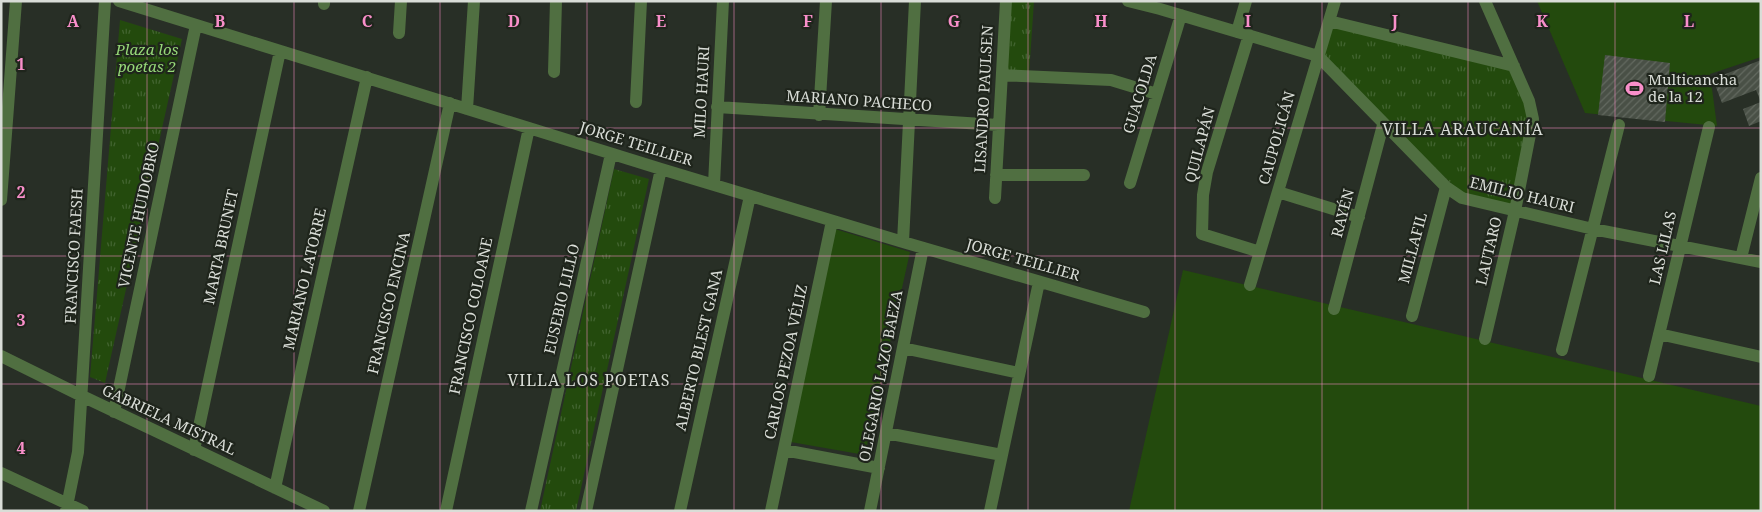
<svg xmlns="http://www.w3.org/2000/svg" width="1762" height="512" viewBox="0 0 1762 512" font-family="'Noto Serif',serif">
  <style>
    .grass { fill: #234a0d }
    .park { fill: url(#park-tufts) }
    .building { fill: url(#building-hatch) }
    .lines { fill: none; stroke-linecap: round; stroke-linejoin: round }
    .street { stroke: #506f41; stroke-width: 12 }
    .grid { fill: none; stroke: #f98fca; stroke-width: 1; stroke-opacity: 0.55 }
    .labels { text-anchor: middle; stroke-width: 4.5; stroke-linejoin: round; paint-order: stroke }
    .park-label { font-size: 15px; font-style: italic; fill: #96d878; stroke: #1f251c }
    .poi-label { font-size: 15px; fill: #d9ddd7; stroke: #1f251c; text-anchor: start }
    .street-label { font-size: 15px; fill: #d9ddd7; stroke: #1f251c }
    .neighbourhood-label { font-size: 16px; letter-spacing: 1px; fill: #d9ddd7; stroke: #1f251c }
    .grid-label { font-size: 16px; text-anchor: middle; font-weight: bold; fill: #f98fca; stroke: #1f251c; stroke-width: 4.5; stroke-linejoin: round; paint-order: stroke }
  </style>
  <defs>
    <pattern id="park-tufts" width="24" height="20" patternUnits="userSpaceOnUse" patternTransform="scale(1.25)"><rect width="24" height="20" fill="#234a0d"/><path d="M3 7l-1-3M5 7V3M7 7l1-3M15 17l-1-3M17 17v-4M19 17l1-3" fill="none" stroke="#426430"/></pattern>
    <pattern id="building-hatch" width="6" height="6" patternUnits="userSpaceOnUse" patternTransform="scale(1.25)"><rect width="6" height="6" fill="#495046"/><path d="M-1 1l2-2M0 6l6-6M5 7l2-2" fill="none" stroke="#636960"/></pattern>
  </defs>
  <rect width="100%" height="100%" fill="#282f26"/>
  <path class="grass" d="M1537,1H1761V57L1710,74L1717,126L1585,113Z
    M835,229L910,252L865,455L785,441Z
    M1183,270L1761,406V511H1129Z"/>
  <path class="park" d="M1011,1H1034L1029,74L1006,72Z
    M120,20L182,39L105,383L90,377Z
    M1330,22L1512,68L1531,121L1512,208L1464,196L1320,56Z
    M614,169L649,179L576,511H540Z"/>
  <path class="building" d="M1605,55L1670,63L1665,122L1598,115Z
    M1761,60V121L1749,126L1743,109L1761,102L1756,90L1722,103L1713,79Z"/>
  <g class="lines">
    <path class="street" d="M119,1L661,169L903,242L1144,312
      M1128,1L1160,9L1318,56L1446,187L1462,198L1593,229L1761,262
      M324,4V1
      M1329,21L1514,66
      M1237,32L1246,1
      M399,33L401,1
      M1249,35L1207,172L1203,195L1202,234L1260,252
      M554,72L556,1
      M1002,75L1111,80L1157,94
      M636,102L641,1
      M717,107L998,125
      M467,109L474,1
      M819,115L826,1
      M996,175H1084
      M1130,183L1181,15
      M714,184L723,1
      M1278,192L1359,217
      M995,198L1006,1
      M1,200L16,1
      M903,242L915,1
      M1741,258L1761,178
      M1250,285L1335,1
      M1334,309L1383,125
      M1412,316L1446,187
      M1659,334L1761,357
      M1485,339L1515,211L1533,119L1529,101L1485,1
      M903,348L1019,373
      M1562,350L1619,125
      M1,356L82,396L324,511
      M1649,376L1709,127
      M114,412L196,25
      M886,433L1002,455
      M194,450L280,51
      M784,450L879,468
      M1,473L83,511
      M275,488L367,77
      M66,511L78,452L105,1
      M359,511L450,103
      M446,511L529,128
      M531,511L611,154
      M586,511L661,169
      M680,511L750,196
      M771,511L832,221
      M870,511L923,248
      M990,511L1039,282"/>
  </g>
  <path class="grid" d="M147,1V511M294,1V511M440,1V511M587,1V511M734,1V511M881,1V511M1028,1V511M1175,1V511M1322,1V511M1468,1V511M1615,1V511M1,128H1761M1,256H1761M1,384H1761"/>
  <defs>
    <symbol id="stadium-bare" viewBox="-9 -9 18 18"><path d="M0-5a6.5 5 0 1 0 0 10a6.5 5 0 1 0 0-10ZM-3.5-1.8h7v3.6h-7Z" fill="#f98fca" stroke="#1f251c" stroke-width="2.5" paint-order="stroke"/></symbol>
  </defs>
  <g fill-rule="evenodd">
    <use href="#stadium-bare" x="1622" y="76" width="25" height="25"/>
  </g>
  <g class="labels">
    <g class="park-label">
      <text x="147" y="55">Plaza los<tspan x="147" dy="17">poetas 2</tspan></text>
    </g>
    <g class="poi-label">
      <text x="1648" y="85">Multicancha<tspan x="1648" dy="17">de la 12</tspan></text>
    </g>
    <g class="street-label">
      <text transform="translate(702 92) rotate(-87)" y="5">MILO HAURI</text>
      <text transform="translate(1140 94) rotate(-73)" y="5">GUACOLDA</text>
      <text transform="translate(984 99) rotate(-87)" y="5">LISANDRO PAULSEN</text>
      <text transform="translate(859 101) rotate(4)" y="5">MARIANO PACHECO</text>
      <text transform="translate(1277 138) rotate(-74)" y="5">CAUPOLICÁN</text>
      <text transform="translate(636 144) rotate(17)" y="5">JORGE TEILLIER</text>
      <text transform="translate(1200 145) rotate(-75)" y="5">QUILAPÁN</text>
      <text transform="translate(1522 195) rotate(14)" y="5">EMILIO HAURI</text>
      <text transform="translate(1343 213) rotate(-75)" y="5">RAYÉN</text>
      <text transform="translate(139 215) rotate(-78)" y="5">VICENTE HUIDOBRO</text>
      <text transform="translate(221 247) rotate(-78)" y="5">MARTA BRUNET</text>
      <text transform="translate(1413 248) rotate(-75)" y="5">MILLAFIL</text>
      <text transform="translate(1663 248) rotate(-77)" y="5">LAS LILAS</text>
      <text transform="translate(1489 251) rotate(-77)" y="5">LAUTARO</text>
      <text transform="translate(74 256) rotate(-87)" y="5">FRANCISCO FAESH</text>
      <text transform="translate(1023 260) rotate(16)" y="5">JORGE TEILLIER</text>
      <text transform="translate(305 279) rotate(-77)" y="5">MARIANO LATORRE</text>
      <text transform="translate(562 299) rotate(-77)" y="5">EUSEBIO LILLO</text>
      <text transform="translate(389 303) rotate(-77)" y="5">FRANCISCO ENCINA</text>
      <text transform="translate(471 316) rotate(-78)" y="5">FRANCISCO COLOANE</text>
      <text transform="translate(699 350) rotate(-77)" y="5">ALBERTO BLEST GANA</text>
      <text transform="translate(786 362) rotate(-78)" y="5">CARLOS PEZOA VÉLIZ</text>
      <text transform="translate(881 376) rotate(-79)" y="5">OLEGARIO LAZO BAEZA</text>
      <text transform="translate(169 420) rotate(25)" y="5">GABRIELA MISTRAL</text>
    </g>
    <g class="neighbourhood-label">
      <text x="1463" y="135">VILLA ARAUCANÍA</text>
      <text x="589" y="386">VILLA LOS POETAS</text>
    </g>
  </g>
  <g class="grid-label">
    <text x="73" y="27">A</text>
    <text x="220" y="27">B</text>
    <text x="367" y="27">C</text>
    <text x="514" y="27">D</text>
    <text x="661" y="27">E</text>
    <text x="808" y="27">F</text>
    <text x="954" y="27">G</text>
    <text x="1101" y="27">H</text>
    <text x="1248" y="27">I</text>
    <text x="1395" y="27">J</text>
    <text x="1542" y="27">K</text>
    <text x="1689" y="27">L</text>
    <text x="21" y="70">1</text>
    <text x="21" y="198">2</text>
    <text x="21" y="326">3</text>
    <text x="21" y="454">4</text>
  </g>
  <rect width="1762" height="512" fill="none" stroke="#d9ddd7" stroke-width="5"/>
</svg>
